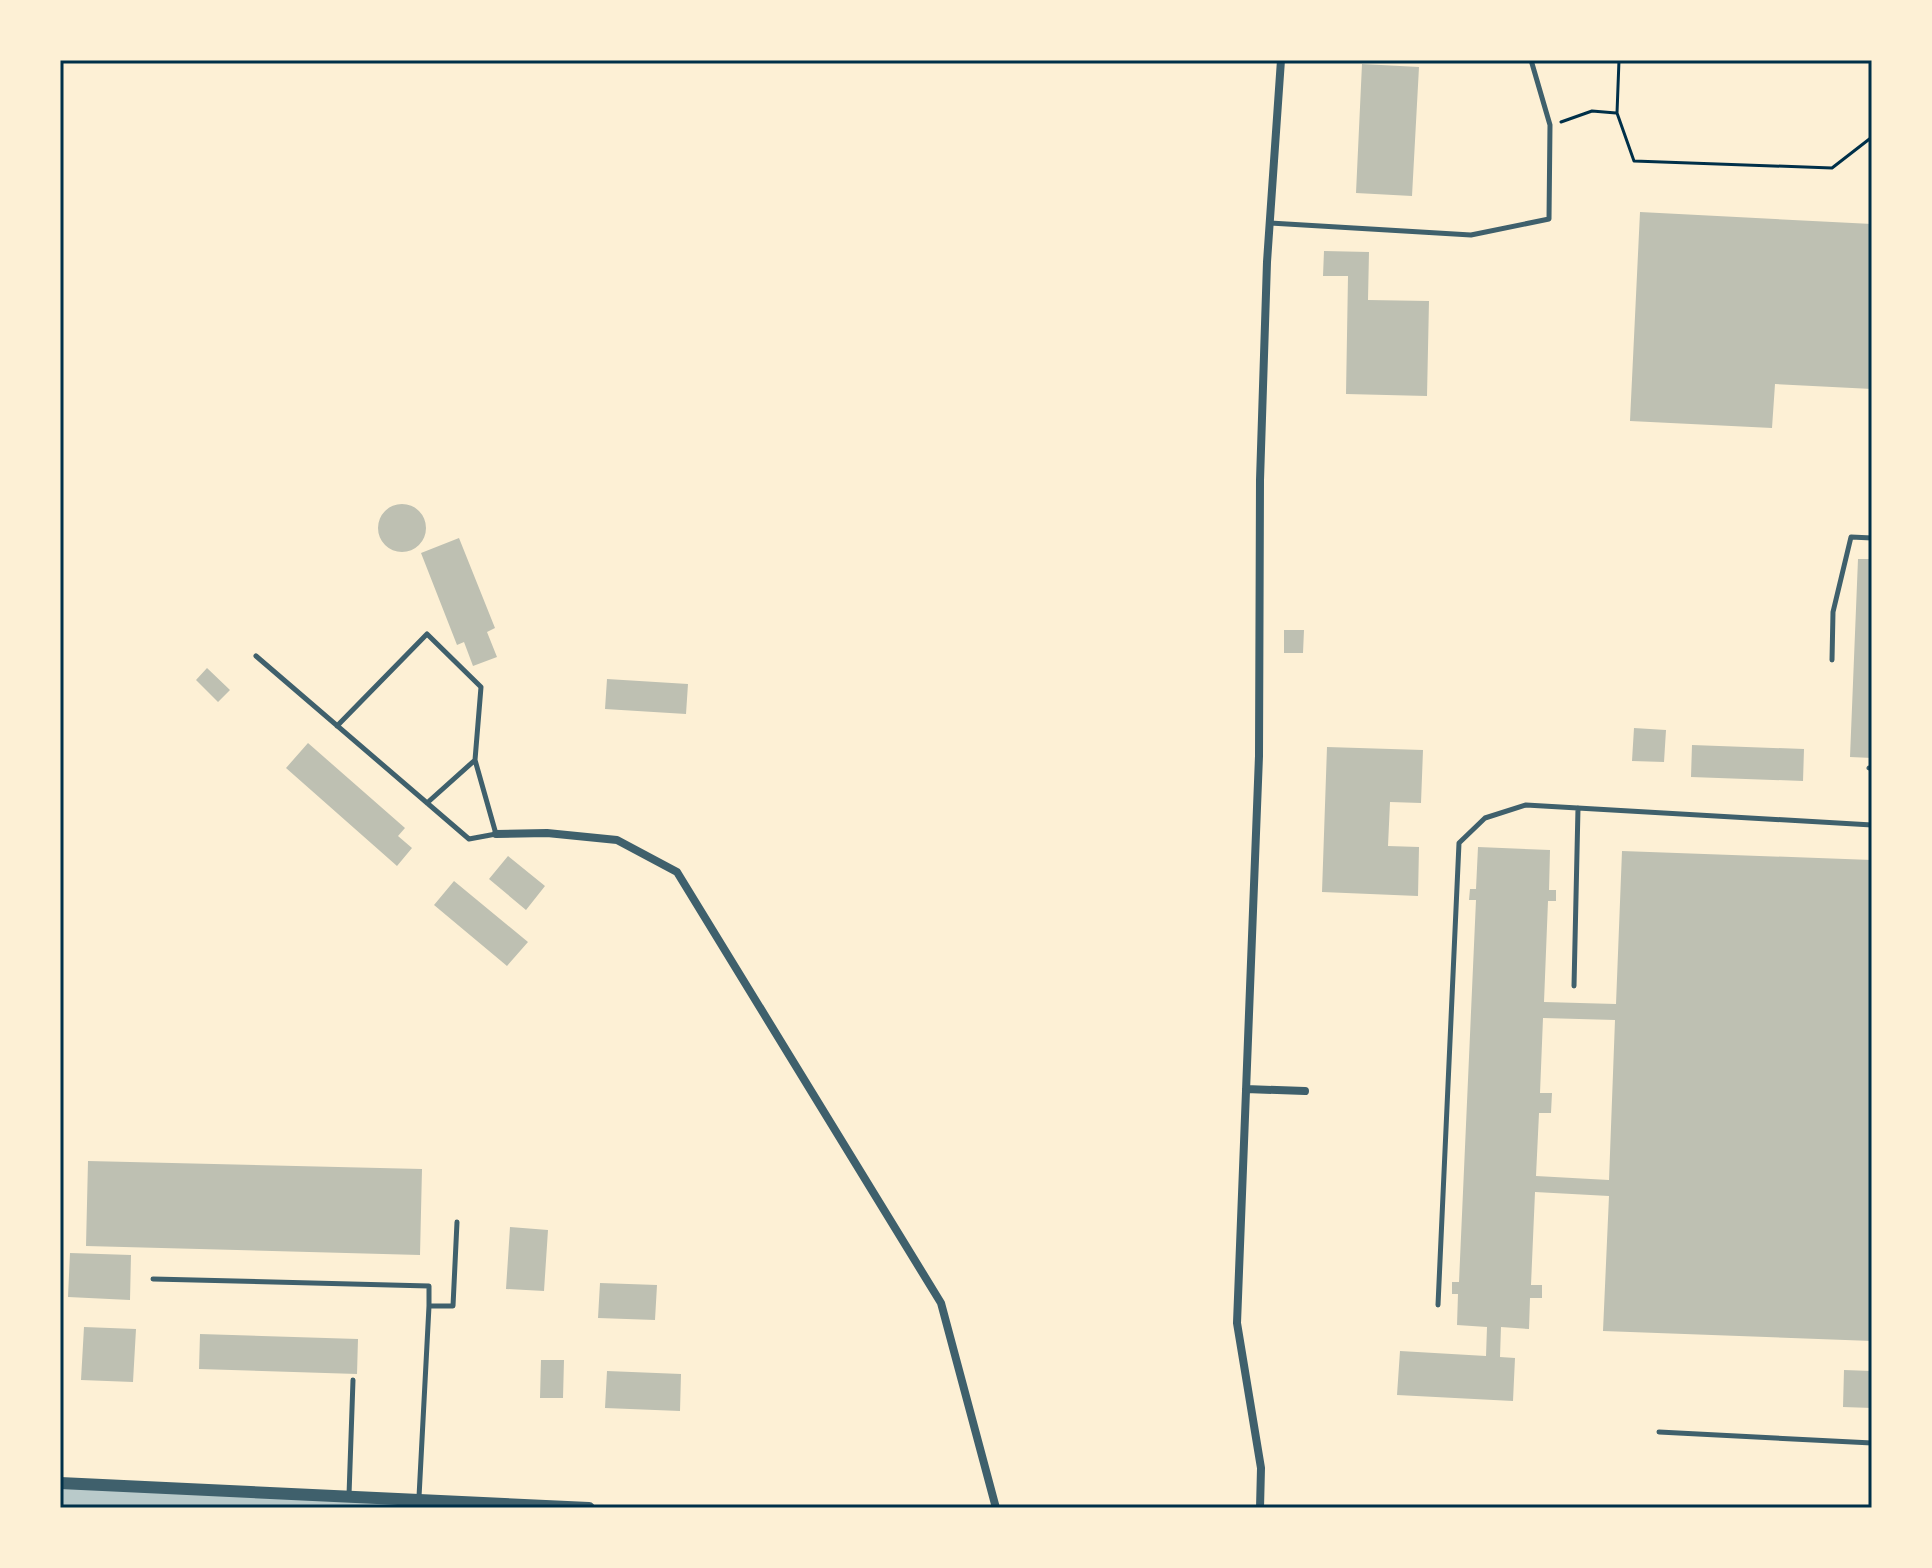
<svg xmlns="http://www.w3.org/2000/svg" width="1932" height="1568" viewBox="0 0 1932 1568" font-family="Ubuntu,sans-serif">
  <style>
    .green { fill: #b9caca }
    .building { fill: #bec0b2; fill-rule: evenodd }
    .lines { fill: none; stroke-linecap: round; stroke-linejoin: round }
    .path { stroke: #003049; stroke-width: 3 }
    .service { stroke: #3f606c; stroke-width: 5 }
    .minor { stroke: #3f606c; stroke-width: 8 }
    .tertiary { stroke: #3f606c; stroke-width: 12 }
    .neatline { fill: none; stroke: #003049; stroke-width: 3 }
  </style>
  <rect width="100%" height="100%" fill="#fdf0d5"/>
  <path class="green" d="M60,1483L589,1508H60Z"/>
  <path class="building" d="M1362,64L1419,67L1412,196L1356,193Z
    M1640,212L1872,224V389L1775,384L1772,428L1630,421Z
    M1324,251L1369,252L1368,300L1429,301L1427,396L1346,394L1348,276H1323Z
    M378 528a24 24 0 1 1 48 0a24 24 0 1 1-48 0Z
    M459,538L495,628L487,632L497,657L473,666L464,642L457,645L421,553Z
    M1858,559H1872V758L1850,757Z
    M1284,630H1304L1303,653H1284Z
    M207,668L230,690L218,702L196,680Z
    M607,679L688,684L686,714L605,709Z
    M1634,728L1666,730L1664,762L1632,761Z
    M308,743L405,828L398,836L412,848L397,866L286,768Z
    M1692,745L1804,749L1803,781L1691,777Z
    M1327,747L1423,750L1421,803L1390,802L1388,846L1419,847L1418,896L1322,892Z
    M1478,847L1550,850L1549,890H1556V901H1548L1544,1002L1616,1004L1622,851L1872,860V1341L1603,1331L1609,1196L1535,1192L1531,1285H1542V1298H1530L1529,1329L1501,1327L1500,1357L1515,1358L1513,1401L1397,1395L1400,1351L1486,1356L1487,1327L1457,1325L1458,1294H1452V1282H1459L1476,900H1469L1470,889H1476ZM1543,1018L1615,1020L1609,1180L1536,1176L1539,1113H1551L1552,1093H1540Z
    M508,856L545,886L526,910L489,879Z
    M454,881L528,942L507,966L434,905Z
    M88,1161L422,1169L420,1255L86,1246Z
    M510,1227L548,1230L544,1291L506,1289Z
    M70,1253L131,1255L130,1300L68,1297Z
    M600,1283L657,1285L655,1320L598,1318Z
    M84,1327L136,1329L133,1382L81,1380Z
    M200,1334L358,1339L357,1374L199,1369Z
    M541,1360H564L563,1398H540Z
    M1844,1370L1872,1371V1408L1843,1407Z
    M607,1371L681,1374L680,1411L605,1408Z"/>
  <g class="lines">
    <path class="path" d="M1619,60L1617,113L1634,161L1832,168L1872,137
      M1561,122L1592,111L1616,113"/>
    <path class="service" d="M1270,223L1471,235L1549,219L1550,125L1531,60
      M256,656L469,839L496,834L475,760
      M1832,660L1833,612L1851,537L1872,538
      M337,726L427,634L481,687L475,760L427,803
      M1869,768L1872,769
      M1574,986L1578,808
      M153,1279L429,1286V1306
      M1438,1305L1459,843L1485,818L1526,805L1872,825
      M1659,1432L1872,1443
      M349,1495L353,1380
      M419,1497L429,1306H453L457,1222"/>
    <path class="minor" d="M496,834L547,833L617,840L677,872L941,1303L996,1508
      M1246,1089L1305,1091
      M1260,1508L1261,1468L1237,1323L1259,756L1260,480L1267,262L1281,60"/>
    <path class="tertiary" d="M60,1483L589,1508"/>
  </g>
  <rect width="1932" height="1568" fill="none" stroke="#fdf0d5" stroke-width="124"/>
  <rect x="62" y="62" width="1808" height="1444" class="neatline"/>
</svg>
